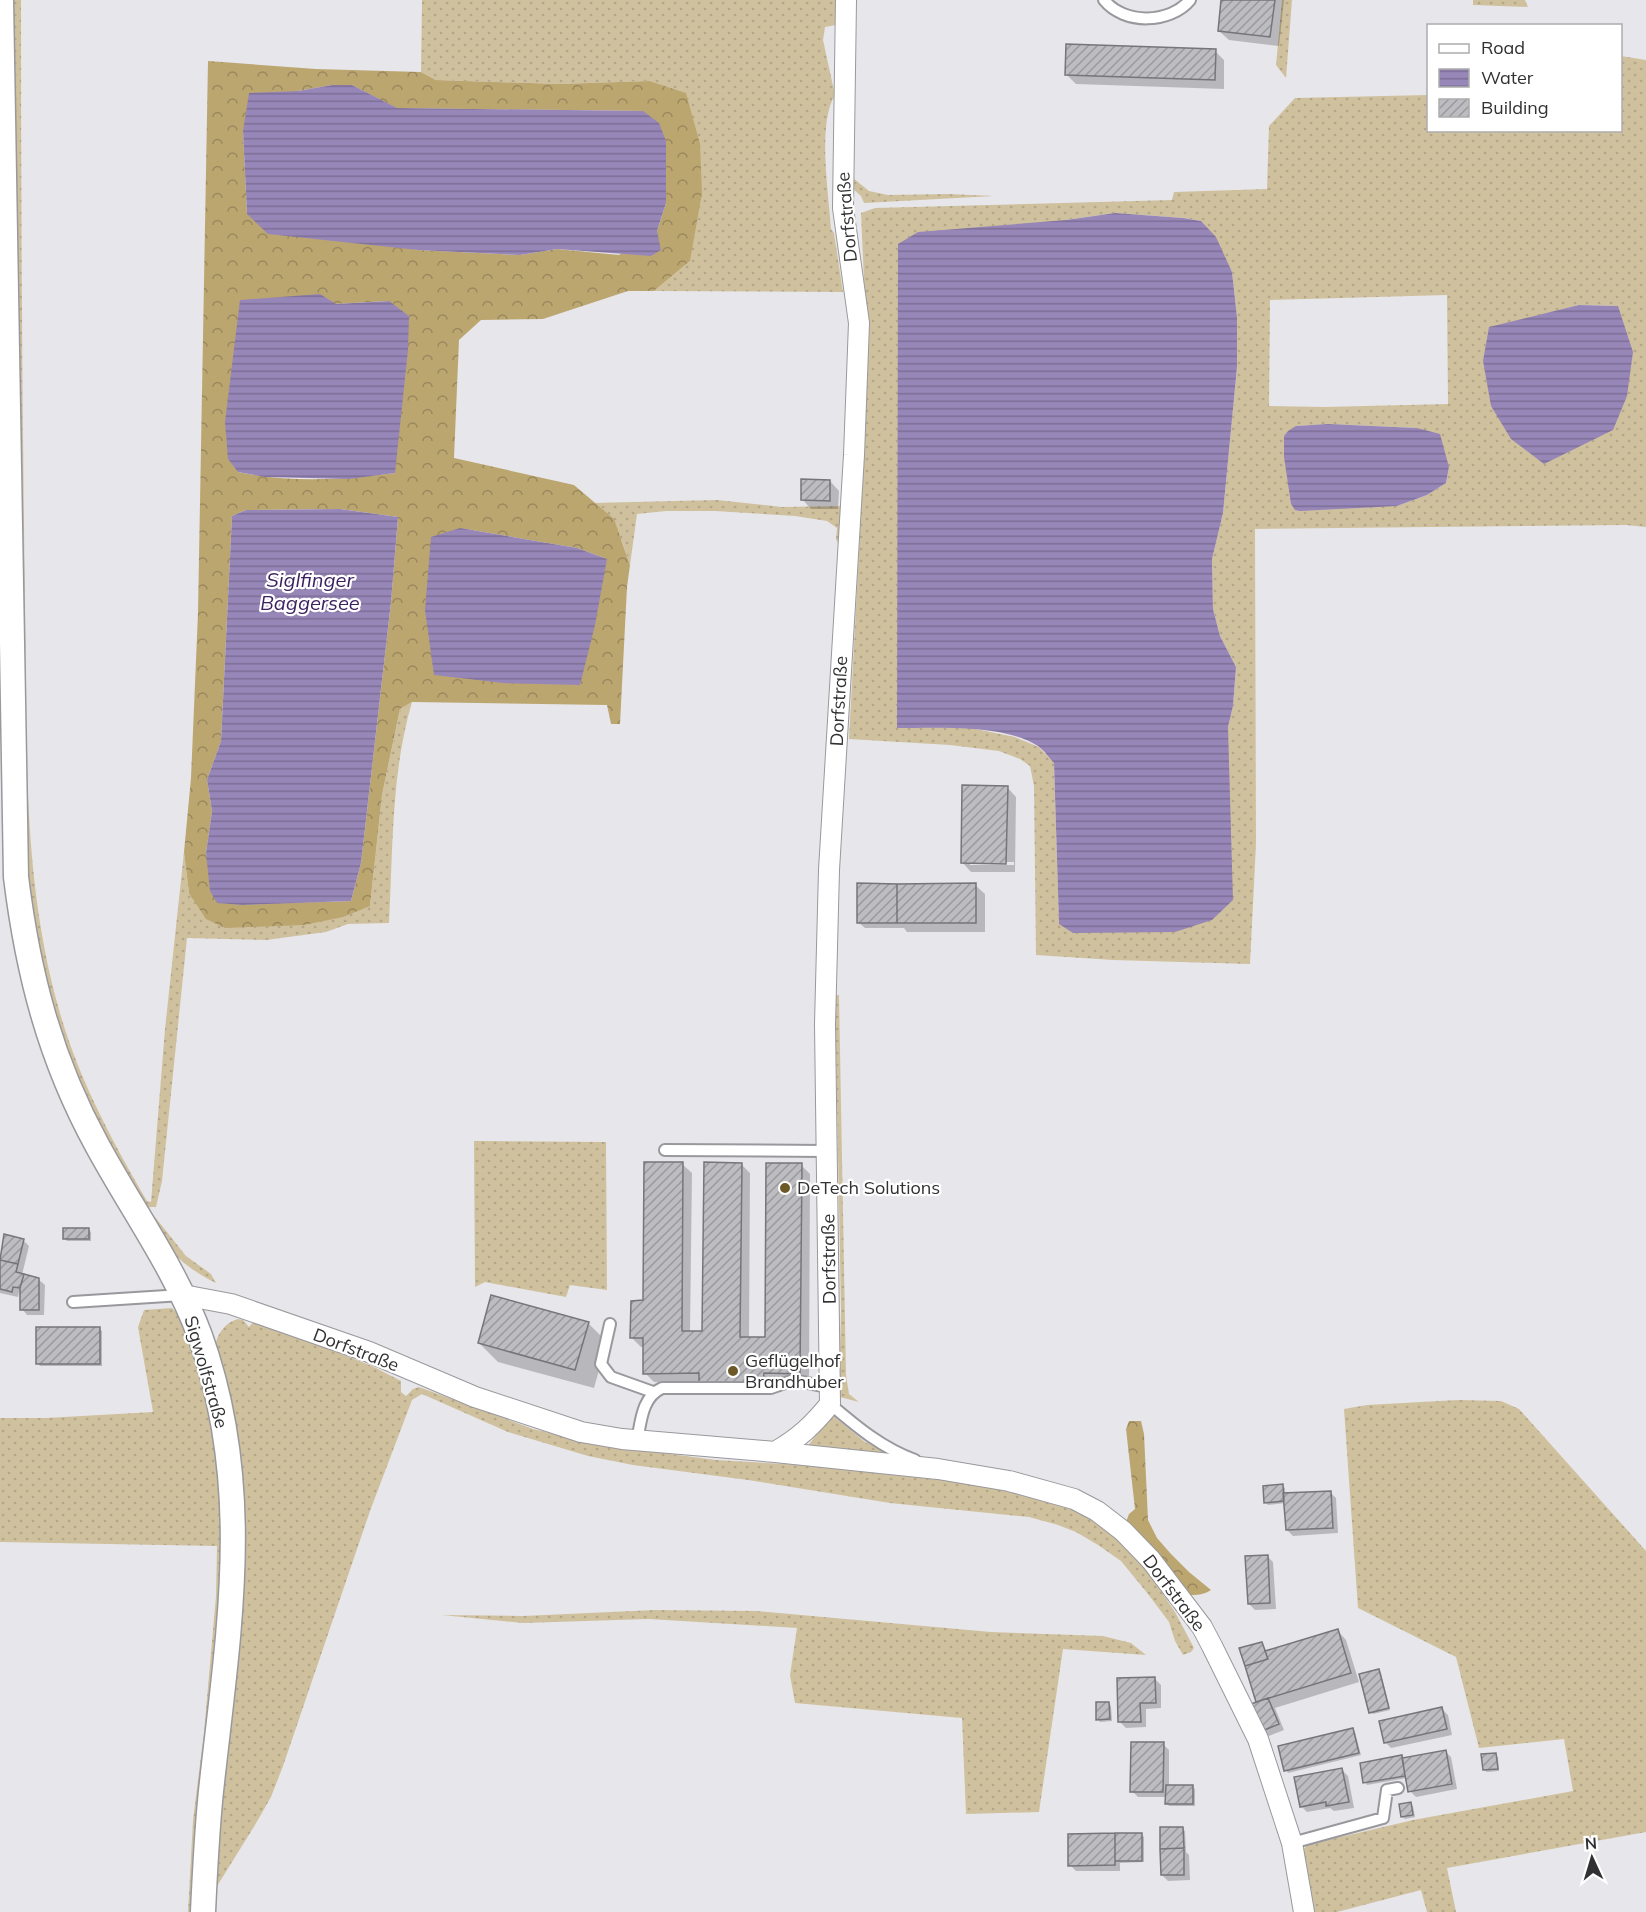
<svg xmlns="http://www.w3.org/2000/svg" width="1646" height="1912" viewBox="0 0 1646 1912" font-family="Mulish,sans-serif">
  <style>
    .grass { fill: url(#grass-dots); fill-rule: evenodd }
    .forest { fill: url(#forest-crowns); fill-rule: evenodd }
    .water { fill: url(#water-rules) }
    .shadow { fill: #0003; fill-rule: evenodd }
    .building { fill: url(#building-hatch); stroke: #76757a; stroke-width: 1.5 }
    .lines { fill: none; stroke-linecap: round; stroke-linejoin: round }
    .service-casing { stroke: #99989d; stroke-width: 14 }
    .minor-casing { stroke: #99989d; stroke-width: 22 }
    .tertiary-casing { stroke: #99989d; stroke-width: 27 }
    .service { stroke: #fff; stroke-width: 10 }
    .minor { stroke: #fff; stroke-width: 20 }
    .tertiary { stroke: #fff; stroke-width: 24 }
    .poi-dot { fill: #6d5928; stroke: #fff; stroke-width: 2 }
    .labels { text-anchor: middle; stroke-width: 4.5; stroke-linejoin: round; paint-order: stroke }
    .street-label { font-size: 18px; fill: #313032; stroke: #fff }
    .poi-label { font-size: 18px; fill: #313032; stroke: #fff; text-anchor: start }
    .water-label { font-size: 20px; font-style: italic; fill: #3b215f; stroke: #fff }
  </style>
  <defs>
    <pattern id="grass-dots" width="8" height="8" patternUnits="userSpaceOnUse" patternTransform="scale(1.5)"><rect width="8" height="8" fill="#d0c19e"/><path d="M2 2h.1M6 6h.1" fill="none" stroke="#b3a689" stroke-width="1.8" stroke-linecap="round"/></pattern>
    <pattern id="forest-crowns" width="20" height="18" patternUnits="userSpaceOnUse" patternTransform="scale(1.5)"><rect width="20" height="18" fill="#bca670"/><path d="M2 6a3 3 0 1 1 6 0M12 15a3 3 0 1 1 6 0" fill="none" stroke="#99885d"/></pattern>
    <pattern id="water-rules" width="6" height="5" patternUnits="userSpaceOnUse" patternTransform="scale(1.5)"><rect width="6" height="5" fill="#9786b8"/><path d="M0 2.5h6" fill="none" stroke="#7c6e96"/></pattern>
    <pattern id="building-hatch" width="6" height="6" patternUnits="userSpaceOnUse" patternTransform="scale(1.5)"><rect width="6" height="6" fill="#bdbcc1"/><path d="M-1 1l2-2M0 6l6-6M5 7l2-2" fill="none" stroke="#9a999d"/></pattern>
  </defs>
  <rect width="100%" height="100%" fill="#e7e6eb"/>
  <path class="grass" d="M11,0H21C21,199 22,398 25,597C27,733 21,874 58,1006C77,1076 111,1139 147,1201L151,1202L165,1029L184,852L189,893L370,906L382,795L400,709L412,702C391,773 393,850 389,923L348,924L326,932L266,940L187,938L162,1181L156,1207H150L146,1211L101,1131L71,1066L44,980L27,884Z
    M422,0H839L836,25L825,27L823,40L835,95C817,124 829,194 831,229L834,233L843,292L654,291L690,261L649,81L559,84L436,80L421,72Z
    M1282,0H1292L1286,78L1276,65Z
    M1473,0H1525L1528,7L1473,5Z
    M1621,56L1646,60V527L1626,525L1255,529L1256,844L1250,964L1113,960L1036,955L1034,786L1030,766L1020,759L999,751L950,745L849,739L863,476L867,348L861,213L875,208L1172,200L1174,192L1267,189L1269,126L1295,98L1428,95V130H1620ZM1115,213L1183,218L1201,221L1232,272L1237,317V367L1223,513L1212,559L1213,609L1220,636L1236,667L1233,706L1228,727V774L1059,924L1054,763L1039,747L1015,737L966,727H897L1066,220ZM1447,295L1448,404L1324,407L1269,406L1270,300ZM1579,305L1618,306L1545,314ZM1328,424L1417,428L1449,467L1446,483L1427,495L1397,506L1296,426Z
    M853,178L869,191L888,195L948,194L994,196L864,203L861,196L853,189Z
    M717,500L782,507L842,506L840,547L836,539L837,528L827,521L795,516L715,511H666L637,514L630,565L622,541L592,503Z
    M835,995H839L846,1375L849,1394L859,1402L840,1397L839,1391L841,1310Z
    M474,1141L606,1142L607,1290L570,1285L566,1297L485,1282L475,1287Z
    M155,1217L186,1256L211,1274L216,1283C191,1271 158,1247 155,1217Z
    M172,1308L179,1315L189,1343L206,1399L213,1432L221,1501L222,1574L192,1912H188L193,1820L204,1732L216,1596L217,1546L0,1542V1418H46L153,1412L138,1327L144,1310Z
    M238,1319L243,1320L249,1327L255,1320L372,1366L401,1381V1392L406,1396L413,1389L419,1387L533,1429L595,1444L716,1460L802,1465L958,1482L1005,1489L1073,1508L1110,1531L1142,1563L1175,1612L1194,1648L1191,1652L1183,1655L1175,1641L1169,1622L1148,1594L1121,1561L1098,1545L1076,1532L1058,1525L1029,1517L890,1503L748,1480L633,1465L588,1456L508,1432L422,1394L412,1400L370,1511L283,1766L271,1797L255,1825L214,1891L233,1695L216,1342C219,1332 226,1322 238,1319Z
    M1458,1400L1501,1401L1519,1409L1646,1551V1832L1447,1868L1456,1912H1427L1421,1890L1337,1912H1313L1302,1851L1307,1845L1413,1820L1573,1791L1564,1739L1479,1748L1456,1657L1358,1608L1344,1409L1367,1405Z
    M831,1416H833L865,1442L893,1455L807,1447Z
    M655,1610L757,1611L991,1632L1103,1636L1131,1643L1146,1655L1063,1649L1039,1812L966,1814L962,1718L795,1703L790,1675L797,1628L649,1619L523,1623L442,1615L523,1616Z"/>
  <path class="forest" d="M208,61L316,69L421,72L436,80L559,84L649,81L686,93L700,144L702,193L690,261L654,291H628L543,319L481,320L459,340L454,458L574,485L614,519L630,565L627,587L620,724H611L607,705L412,702L400,709L382,795L370,906L343,917L304,925L225,928L206,919L189,893L184,852L191,778L198,613ZM332,85H352L396,108L643,111L666,203L657,231L619,255L557,249L520,255L418,250L247,214L243,131L298,91ZM389,301L395,473C343,480 290,483 238,472L336,304ZM340,509L398,517L391,602L361,863L351,901L242,905L217,903L206,853L212,811L207,780L221,741L232,516L246,510ZM460,528L577,548L607,559Z
    M1129,1421H1141L1144,1434L1148,1520L1157,1538L1171,1554L1189,1572L1211,1590C1203,1595 1197,1595 1189,1595L1126,1522L1129,1514L1135,1509L1126,1429Z"/>
  <path class="water" d="M332,85H352L397,108L643,111L659,123L666,141V203L657,231L661,250L651,256L557,249L520,255L418,250L268,234L247,214L243,131L249,93L298,91Z
    M1115,213L1183,218L1201,221L1216,237L1232,272L1237,317V367L1223,513L1212,559L1213,609L1220,636L1236,667L1233,706L1228,727L1233,900L1212,920L1175,932L1073,933L1059,924L1054,763C1049,758 1044,750 1038,746C1005,724 936,728 897,728L898,244L918,232L1066,220Z
    M320,294L336,304L389,301L409,316L408,350L395,473L349,479L265,477L238,472L228,459L225,422L240,300Z
    M1579,305L1618,306L1633,352L1627,396L1613,430L1544,464L1511,439L1491,406L1483,361L1489,327Z
    M1328,424L1417,428L1440,434L1449,467L1446,483L1427,495L1397,506L1300,511L1295,510L1291,504L1284,457V436L1288,431L1296,426Z
    M340,509L398,517L391,602L361,863L351,901L242,905L217,903L210,891L206,853L212,811L207,780L221,741L232,516L246,510Z
    M460,528L577,548L607,559L595,625L580,685L503,683L434,675L425,610L431,537Z"/>
  <path class="shadow" d="M1223,0H1284L1279,46L1229,40L1219,31Z
    M1215,51L1224,60V89L1076,84L1067,75Z
    M830,481L839,491L838,509H811L802,499Z
    M1007,787L1016,797L1015,872H971L962,862ZM970,862H1014V865H970Z
    M975,885L985,894V932H907L904,928H865L859,923Z
    M682,1164L692,1173L690,1333H704L741,1164L750,1173L749,1338H766L801,1165L810,1174L809,1383L772,1382V1392L700,1381L654,1382L645,1373L644,1347H641L632,1338L645,1302Z
    M88,1229L91,1232V1241H67L65,1239Z
    M23,1240L29,1246L22,1275L38,1279L45,1285L44,1315H27L22,1309V1292H19L18,1297L0,1293V1261Z
    M588,1323L607,1342L594,1388L498,1362L479,1343Z
    M99,1329L102,1331V1366H40L38,1363Z
    M1282,1486L1285,1488V1495L1330,1492L1336,1498L1338,1533L1293,1536L1287,1530L1286,1503L1268,1505L1265,1502Z
    M1267,1556L1273,1562L1276,1609L1255,1610L1249,1604Z
    M1337,1630L1346,1640L1359,1682L1275,1708L1284,1730L1269,1736L1263,1730L1259,1703L1246,1664L1262,1643L1267,1652Z
    M1379,1670L1381,1673L1390,1710L1373,1714L1371,1712Z
    M1155,1679L1161,1685V1708L1146,1709V1727L1126,1728L1120,1722Z
    M1109,1703L1111,1706L1112,1721L1100,1722L1098,1719Z
    M1442,1709L1448,1715L1452,1735L1391,1748L1385,1742Z
    M1353,1730L1355,1732L1361,1755L1288,1773L1286,1770Z
    M1163,1744L1169,1750V1786H1192L1195,1789V1806H1169L1167,1804V1797H1138L1132,1791Z
    M1445,1751L1451,1757L1457,1789L1416,1797L1410,1791L1407,1778L1367,1785L1365,1782L1403,1759Z
    M1495,1754L1498,1757L1499,1771L1487,1772L1484,1770Z
    M1342,1770L1348,1776L1354,1808L1334,1811L1330,1808L1307,1812L1301,1806Z
    M1410,1804L1413,1806L1415,1817L1405,1819L1402,1817Z
    M1182,1828L1185,1831L1186,1852L1189,1855L1190,1880L1168,1881L1162,1875Z
    M1142,1835L1144,1837V1862L1120,1863V1871H1076L1070,1865Z"/>
  <path class="building" d="M1221,0H1275L1270,37L1218,31Z
    M1066,44L1216,49L1215,80L1065,75Z
    M801,479L830,480V501L801,500Z
    M962,785L1008,786L1006,864L961,863Z
    M857,883L897,884V923H857Z
    M976,883V923H897V884Z
    M644,1162H683L682,1331H702L704,1162L742,1163L740,1337H765L766,1163H802L800,1374L764,1373L763,1383H699V1373L643,1374V1338H630L631,1301L643,1300Z
    M63,1228H89V1239H63Z
    M4,1234L24,1239L18,1264L0,1260Z
    M0,1260L18,1264L16,1272L24,1274L20,1288L13,1287L12,1292L0,1289Z
    M24,1274L39,1278V1310H20V1288Z
    M491,1295L589,1322L575,1370L478,1343Z
    M36,1327H100V1364H36Z
    M1283,1484L1284,1501L1264,1503L1263,1486Z
    M1331,1491L1333,1528L1286,1530L1283,1493Z
    M1268,1555L1270,1603L1248,1604L1245,1556Z
    M1338,1629L1351,1673L1256,1702L1245,1666L1268,1659L1265,1651Z
    M1262,1642L1268,1659L1245,1666L1239,1648Z
    M1379,1669L1389,1708L1369,1713L1359,1674Z
    M1155,1677L1156,1703H1140L1141,1722H1118L1117,1678Z
    M1268,1698L1279,1724L1262,1731L1251,1704Z
    M1096,1702H1109L1110,1719L1096,1720Z
    M1442,1707L1447,1729L1384,1743L1379,1721Z
    M1353,1728L1359,1753L1284,1771L1278,1746Z
    M1131,1742H1164L1163,1792H1130Z
    M1446,1750L1452,1784L1408,1792L1402,1758Z
    M1496,1753L1498,1769L1483,1770L1481,1754Z
    M1402,1755L1405,1776L1363,1783L1360,1763Z
    M1342,1768L1349,1802L1326,1806V1802L1300,1807L1294,1777Z
    M1166,1785H1193V1804H1165Z
    M1411,1802L1413,1815L1401,1817L1399,1804Z
    M1160,1827H1183L1184,1848L1160,1849Z
    M1115,1833V1865L1068,1866V1834Z
    M1115,1833H1142V1861H1115Z
    M1184,1848V1875H1161L1160,1849Z"/>
  <g class="lines">
    <defs>
      <path id="service" d="M1104,0C1124,25 1170,24 1190,0
        M665,1150L827,1151
        M73,1302L182,1295
        M610,1324L601,1364L611,1377L653,1392
        M830,1404C857,1427 882,1448 915,1460
        M637,1441C641,1421 642,1397 662,1388H771L794,1380L831,1388
        M1292,1843L1383,1818L1387,1790L1398,1788"/>
      <path id="minor" d="M183,1295L231,1304L369,1352L475,1397L581,1432L622,1439L775,1452L938,1469L1009,1481L1074,1499L1097,1511L1123,1531L1151,1560L1202,1627L1212,1646L1258,1739L1292,1843L1304,1912
        M775,1452C799,1438 812,1426 830,1404L825,1024L829,870L854,455L859,323L843,208L846,0"/>
      <path id="tertiary" d="M1,0L16,877C28,974 50,1059 97,1145C131,1208 175,1268 200,1336C254,1486 229,1629 212,1782C207,1825 205,1869 203,1912"/>
    </defs>
    <use href="#service" class="service-casing"/>
    <use href="#minor" class="minor-casing"/>
    <use href="#tertiary" class="tertiary-casing"/>
    <use href="#service" class="service"/>
    <use href="#minor" class="minor"/>
    <use href="#tertiary" class="tertiary"/>
  </g>
  <g class="poi-dot">
    <circle cx="785" cy="1188" r="6"/>
    <circle cx="733" cy="1371" r="6"/>
  </g>
  <g class="labels">
    <g class="street-label">
      <text transform="translate(847 217) rotate(-95)" y="6">Dorfstraße</text>
      <text transform="translate(839 701) rotate(-87)" y="6">Dorfstraße</text>
      <text transform="translate(829 1259) rotate(-91)" y="6">Dorfstraße</text>
      <text transform="translate(356 1350) rotate(21)" y="6">Dorfstraße</text>
      <text transform="translate(206 1372) rotate(74)" y="6">Sigwolfstraße</text>
      <text transform="translate(1174 1593) rotate(53)" y="6">Dorfstraße</text>
    </g>
    <g class="poi-label">
      <text x="797" y="1194">DeTech Solutions</text>
      <text x="745" y="1367">Geflügelhof<tspan x="745" dy="21">Brandhuber</tspan></text>
    </g>
    <g class="water-label">
      <text x="310" y="587">Siglfinger<tspan x="310" dy="23">Baggersee</tspan></text>
    </g>
  </g>
  <rect x="1427" y="24" width="195" height="108" fill="#ffffff" stroke="#adacad" stroke-width="1.5"/>
  <rect x="1439" y="44" width="30" height="9" fill="#ffffff" stroke="#adacad" stroke-width="1.5"/>
  <text x="1481" y="54" font-size="18" fill="#313032">Road</text>
  <rect x="1439" y="69" width="30" height="18" fill="url(#water-rules)" stroke="#adacad" stroke-width="1.5"/>
  <text x="1481" y="84" font-size="18" fill="#313032">Water</text>
  <rect x="1439" y="99" width="30" height="18" fill="url(#building-hatch)" stroke="#adacad" stroke-width="1.5"/>
  <text x="1481" y="114" font-size="18" fill="#313032">Building</text>
  <g transform="translate(1592 1858) rotate(356)" stroke="#ffffff" stroke-width="4.5" paint-order="stroke">
  <path d="M0-4.5L10 22L0 15L-10 22Z" fill="#313032"/>
  <text y="-9" font-size="16" font-weight="bold" text-anchor="middle" fill="#313032">N</text>
  </g>
</svg>
